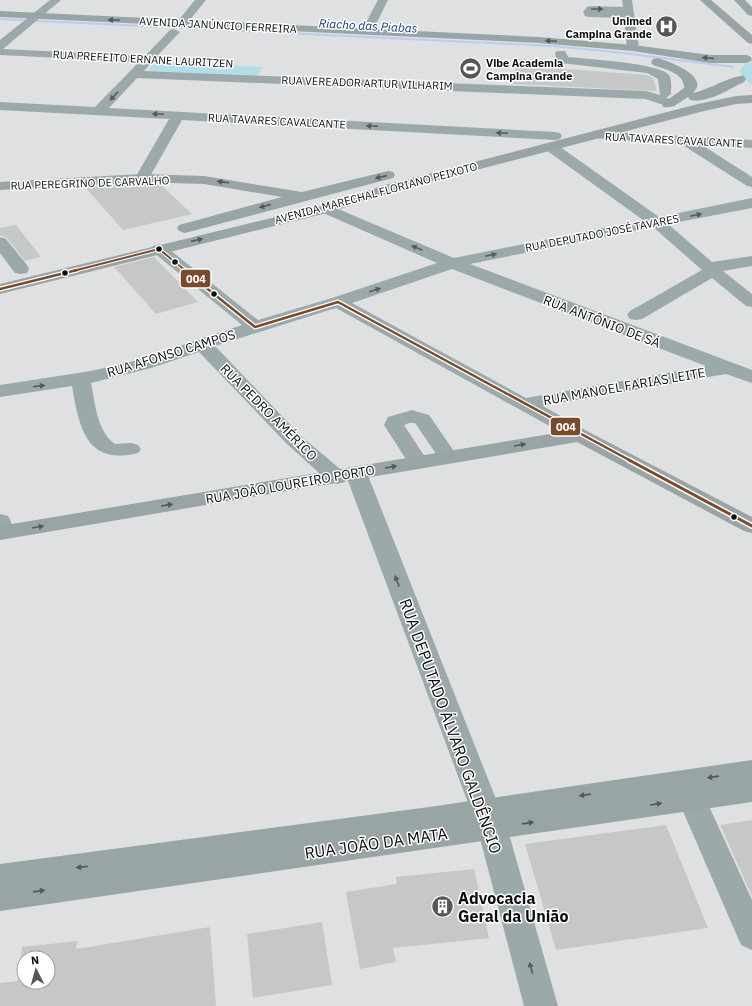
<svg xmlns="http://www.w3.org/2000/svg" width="752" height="1006" viewBox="0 0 752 1006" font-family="'IBM Plex Sans',sans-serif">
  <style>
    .green { fill: #b2dee9 }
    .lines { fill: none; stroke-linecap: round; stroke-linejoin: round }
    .stream { fill: #bacdf0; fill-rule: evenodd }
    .building { fill: #c6c7c7; fill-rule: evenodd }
    .minor { fill: #9ba9aa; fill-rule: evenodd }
    .major { fill: #99a4a5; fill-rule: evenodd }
    .bus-1-far2-casing { stroke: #fff; stroke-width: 4 }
    .bus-1-far1-casing { stroke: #fff; stroke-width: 5 }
    .bus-1-casing { stroke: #fff; stroke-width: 6 }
    .bus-1-far2 { stroke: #7a4b2a; stroke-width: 2 }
    .bus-1-far1 { stroke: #7a4b2a; stroke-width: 2.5 }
    .bus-1 { stroke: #7a4b2a; stroke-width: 3 }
    .oneway { fill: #545c5c }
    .oneway2 { fill: #52595a }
    .bus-dot { fill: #0c0e0e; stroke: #fff; stroke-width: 1.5 }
    .labels { text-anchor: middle; stroke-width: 3; stroke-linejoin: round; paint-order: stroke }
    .far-poi-label { font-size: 11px; font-weight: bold; fill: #0c0e0e; stroke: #fff; text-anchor: end }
    .far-street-label { font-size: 11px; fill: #0c0e0e; stroke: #fff }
    .far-water-label { font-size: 12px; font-style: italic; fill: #15387d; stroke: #fff }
    .street-label { font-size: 13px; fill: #0c0e0e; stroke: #fff }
    .near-street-label { font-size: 16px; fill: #0c0e0e; stroke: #fff }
    .near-poi-label { font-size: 16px; font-weight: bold; fill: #0c0e0e; stroke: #fff; text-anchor: start }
    .line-badge { stroke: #fff; stroke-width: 1.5 }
    .badge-label { font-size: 11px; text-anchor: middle; font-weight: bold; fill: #fff }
  </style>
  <rect width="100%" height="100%" fill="#dfe0e1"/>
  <path class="green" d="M752,61V85C738,76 735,68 752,61Z
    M155,62L263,67L258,75L148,71Z"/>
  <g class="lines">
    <path class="stream" d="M0,18L553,45L614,51L734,66L735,67L734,68L614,53L553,47L0,20Z"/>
  </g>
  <path class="building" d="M517,59L553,60V68L647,75L653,78L657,91L513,84Z
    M143,184H160L192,214L123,230L85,187Z
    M16,225L41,257L25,261L7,238L0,235V228Z
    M154,257L198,302L156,314L114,267Z
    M752,820V896L720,825Z
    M666,825L708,928L556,950L525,844Z
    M474,869L489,938L393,948L396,962L360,969L346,892L397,884L396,877Z
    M322,922L332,985L253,998L247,934Z
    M210,927L216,1006H0V983L18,981L22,947L77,941L76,949ZM24,958H48V982H24Z"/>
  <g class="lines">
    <path class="minor" d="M50,0H61L3,49L145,56L170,30L174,29L180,32L157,56L165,57L167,60L165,63H151L144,71L646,91L660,95L658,79L647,73L561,63L556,58L555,53L557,51H565L568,57C586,59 660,63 669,75C672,79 671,89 671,94L666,98L675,100L676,103L675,106L670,107L645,99L137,78L109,108L555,132L560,133L562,136L560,139L555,140L182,120L149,178L147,181L142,182L137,181L135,178L169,119L0,110V102L95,107L139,62L0,55V40Z
      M195,0H206L185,26H177L176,24L177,22Z
      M378,0H388L371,34H363L361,32Z
      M622,0H632L639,48L637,50H629L627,48L624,18L589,17L585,16L583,12L587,7L591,6L623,7Z
      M596,131L752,140V148L702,145L752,177V187L747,186L681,144L591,138L589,135L591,132Z
      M551,143L556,144L659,217L752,198V208L668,224L712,262L752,256V266L723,271L752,294V307L746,306L712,278L642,319L636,320L630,319L627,315L630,311L702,270L653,227L470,264L752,370V383L726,374L543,406L587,431L590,435L587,439L580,441L573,439L336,308L215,346L301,436L346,474L348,468L356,467L364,468L367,473L507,827L558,1006H524L477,827L347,478L345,482L337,484L329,482L287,444L199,352L151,368L91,383C95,402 97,432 115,444L131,443L138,445L141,449L138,453C86,466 79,427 72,386L0,397V385L91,371L138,360L242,325L153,252L151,249L153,246L159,244L165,246L258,320L332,298L437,263L321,212L318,209L321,206L326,204L331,206L454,258L643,220L546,150L544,147L546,144ZM452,269L706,366L526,398L352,303Z
      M0,237L6,239L27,265L29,269L27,273L21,274L15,273L0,253Z
      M412,410L429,415L458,457L455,461L448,463L441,461L415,423H409L404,425L429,463L425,467L418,469L411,467L384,425L388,417Z
      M0,514L8,516C13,523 13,531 8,538L0,540Z
      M683,771L693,775L702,791L752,900V950L741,945L679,802L669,783L673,775Z"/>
    <path class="major" d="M700,0H711L752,35V44L748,43Z
      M734,0H745L752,7V16L748,15Z
      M0,11L539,37L633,45L710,55H747L751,57L752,60L747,63H710L633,51L539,43L0,17Z
      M657,58C668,61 711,76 693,93C706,91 735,74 744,76L746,79L744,82C729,89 707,104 690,100L688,97C680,102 673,109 663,107L662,104L684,88C685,73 664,69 653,65L651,62L653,59Z
      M752,95V103L736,104L704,111L395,191L331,212L0,294V284L321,206L385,185L698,104L736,96Z
      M388,171L393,172L395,175L393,178L185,233L179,231L177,228L179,225L282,197L204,184L142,182L0,190V182L142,174L204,176L302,192Z
      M580,429L587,431L752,517V533L744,531L577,442L0,540V526Z
      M752,760V802L0,911V864L429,807Z"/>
    <defs>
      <path id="bus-1-far2" d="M73,271L159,249L186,271"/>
      <path id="bus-1-far1" d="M184,270L255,327L338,302L631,461
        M0,289L77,270"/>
      <path id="bus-1" d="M629,460L752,526"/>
    </defs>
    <use href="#bus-1-far2" class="bus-1-far2-casing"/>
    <use href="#bus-1-far1" class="bus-1-far1-casing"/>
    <use href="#bus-1" class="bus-1-casing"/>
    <use href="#bus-1-far2" class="bus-1-far2"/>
    <use href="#bus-1-far1" class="bus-1-far1"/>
    <use href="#bus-1" class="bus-1"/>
  </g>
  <defs><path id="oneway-solid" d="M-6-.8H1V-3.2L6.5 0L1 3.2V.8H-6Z"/></defs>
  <g class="oneway">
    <use href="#oneway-solid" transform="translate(597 9)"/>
    <use href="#oneway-solid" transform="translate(114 96) rotate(134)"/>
    <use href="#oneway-solid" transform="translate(158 114) rotate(-177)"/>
    <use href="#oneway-solid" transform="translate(372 126) rotate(-177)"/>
    <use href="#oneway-solid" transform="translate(502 133) rotate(-177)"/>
    <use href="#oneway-solid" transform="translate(696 215) rotate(-12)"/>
    <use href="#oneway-solid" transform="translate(417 248) rotate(-157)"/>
    <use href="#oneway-solid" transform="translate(491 255) rotate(-12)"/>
    <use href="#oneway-solid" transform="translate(375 290) rotate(-18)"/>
    <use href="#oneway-solid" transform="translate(39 386) rotate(-7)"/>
    <use href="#oneway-solid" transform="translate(397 581) rotate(-111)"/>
    <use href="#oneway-solid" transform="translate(531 968) rotate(-105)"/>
  </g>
  <g class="oneway2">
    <use href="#oneway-solid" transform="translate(114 20) rotate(-177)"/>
    <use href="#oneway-solid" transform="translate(551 41) rotate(-176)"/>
    <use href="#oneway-solid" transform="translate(708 58) rotate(-175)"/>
    <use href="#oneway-solid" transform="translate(381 177) rotate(167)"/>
    <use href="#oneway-solid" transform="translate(223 182) rotate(-173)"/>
    <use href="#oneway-solid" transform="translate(265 206) rotate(165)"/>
    <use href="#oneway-solid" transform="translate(197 240) rotate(-13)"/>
    <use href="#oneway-solid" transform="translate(520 445) rotate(-10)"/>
    <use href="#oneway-solid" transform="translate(391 467) rotate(-10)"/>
    <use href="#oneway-solid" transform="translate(167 505) rotate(-9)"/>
    <use href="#oneway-solid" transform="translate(38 527) rotate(-10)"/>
    <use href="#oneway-solid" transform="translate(713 777) rotate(172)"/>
    <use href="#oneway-solid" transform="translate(585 795) rotate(172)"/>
    <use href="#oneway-solid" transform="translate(656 804) rotate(-9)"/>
    <use href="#oneway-solid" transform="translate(528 823) rotate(-8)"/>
    <use href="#oneway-solid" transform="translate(82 867) rotate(173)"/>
    <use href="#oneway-solid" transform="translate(39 891) rotate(-8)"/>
  </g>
  <defs>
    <symbol id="hospital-disc" viewBox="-11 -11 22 22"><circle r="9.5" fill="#565858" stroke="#fff"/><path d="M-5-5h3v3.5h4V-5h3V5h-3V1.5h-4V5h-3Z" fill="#fff"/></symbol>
    <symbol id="stadium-disc" viewBox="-11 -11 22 22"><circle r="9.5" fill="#565858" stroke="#fff"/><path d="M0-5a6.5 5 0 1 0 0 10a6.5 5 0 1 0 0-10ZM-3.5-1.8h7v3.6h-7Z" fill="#fff"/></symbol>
    <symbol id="building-disc" viewBox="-11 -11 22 22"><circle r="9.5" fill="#565858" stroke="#fff"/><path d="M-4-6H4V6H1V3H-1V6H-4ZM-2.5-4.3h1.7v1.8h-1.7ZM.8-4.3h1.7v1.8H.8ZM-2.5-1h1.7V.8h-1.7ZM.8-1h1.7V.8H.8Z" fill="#fff"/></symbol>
  </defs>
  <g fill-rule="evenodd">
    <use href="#hospital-disc" x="654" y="14" width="25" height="25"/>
    <use href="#stadium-disc" x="458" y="56" width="25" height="25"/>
    <use href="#building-disc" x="430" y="894" width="25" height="25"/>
  </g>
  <g class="bus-dot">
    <circle cx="159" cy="249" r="3.5"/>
    <circle cx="175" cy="262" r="3.5"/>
    <circle cx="65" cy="273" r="3.5"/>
    <circle cx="214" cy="294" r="3.5"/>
    <circle cx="734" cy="517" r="3.5"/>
  </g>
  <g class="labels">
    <g class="far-poi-label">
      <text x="652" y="25">Unimed<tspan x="652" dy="13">Campina Grande</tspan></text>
      <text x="486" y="67" text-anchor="start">Vibe Academia<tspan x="486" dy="13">Campina Grande</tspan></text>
    </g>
    <g class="far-street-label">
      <text transform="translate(218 25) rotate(3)" y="4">AVENIDA JANÚNCIO FERREIRA</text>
      <text transform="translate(143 59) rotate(3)" y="4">RUA PREFEITO ERNANE LAURITZEN</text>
      <text transform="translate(367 83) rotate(2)" y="4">RUA VEREADOR ARTUR VILHARIM</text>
      <text transform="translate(277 121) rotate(3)" y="4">RUA TAVARES CAVALCANTE</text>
      <text transform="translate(674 140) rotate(3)" y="4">RUA TAVARES CAVALCANTE</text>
      <text transform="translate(90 183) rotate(-2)" y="4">RUA PEREGRINO DE CARVALHO</text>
      <text transform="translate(376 193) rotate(-15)" y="4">AVENIDA MARECHAL FLORIANO PEIXOTO</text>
      <text transform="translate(602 233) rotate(-11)" y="4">RUA DEPUTADO JOSÉ TAVARES</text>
    </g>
    <g class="far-water-label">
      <text transform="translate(368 26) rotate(3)" y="4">Riacho das Piabas</text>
    </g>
    <g class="street-label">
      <text transform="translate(602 321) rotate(21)" y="5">RUA ANTÔNIO DE SÁ</text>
      <text transform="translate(171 353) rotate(-17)" y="5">RUA AFONSO CAMPOS</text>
      <text transform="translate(624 386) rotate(-10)" y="5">RUA MANOEL FARIAS LEITE</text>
      <text transform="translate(269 412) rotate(45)" y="5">RUA PEDRO AMÉRICO</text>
      <text transform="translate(290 484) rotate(-10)" y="5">RUA JOÃO LOUREIRO PORTO</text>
    </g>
    <g class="near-street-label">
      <text transform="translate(451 726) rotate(70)" y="6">RUA DEPUTADO ÁLVARO GALDÊNCIO</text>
      <text transform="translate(376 843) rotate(-8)" y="6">RUA JOÃO DA MATA</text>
    </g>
    <g class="near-poi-label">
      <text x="458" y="904">Advocacia<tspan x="458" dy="18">Geral da União</tspan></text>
    </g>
  </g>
  <g class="line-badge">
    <rect x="180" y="269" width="31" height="19" rx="4" fill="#7a4b2a"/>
    <rect x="550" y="417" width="31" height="19" rx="4" fill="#7a4b2a"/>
  </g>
  <g class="badge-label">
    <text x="196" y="283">004</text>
    <text x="566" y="431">004</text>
  </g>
  <g transform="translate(36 970) rotate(354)"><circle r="19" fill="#ffffff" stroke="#9e9f9f"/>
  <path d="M0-3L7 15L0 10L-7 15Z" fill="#565858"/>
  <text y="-6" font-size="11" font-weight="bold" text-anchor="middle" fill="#0c0e0e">N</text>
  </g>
</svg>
